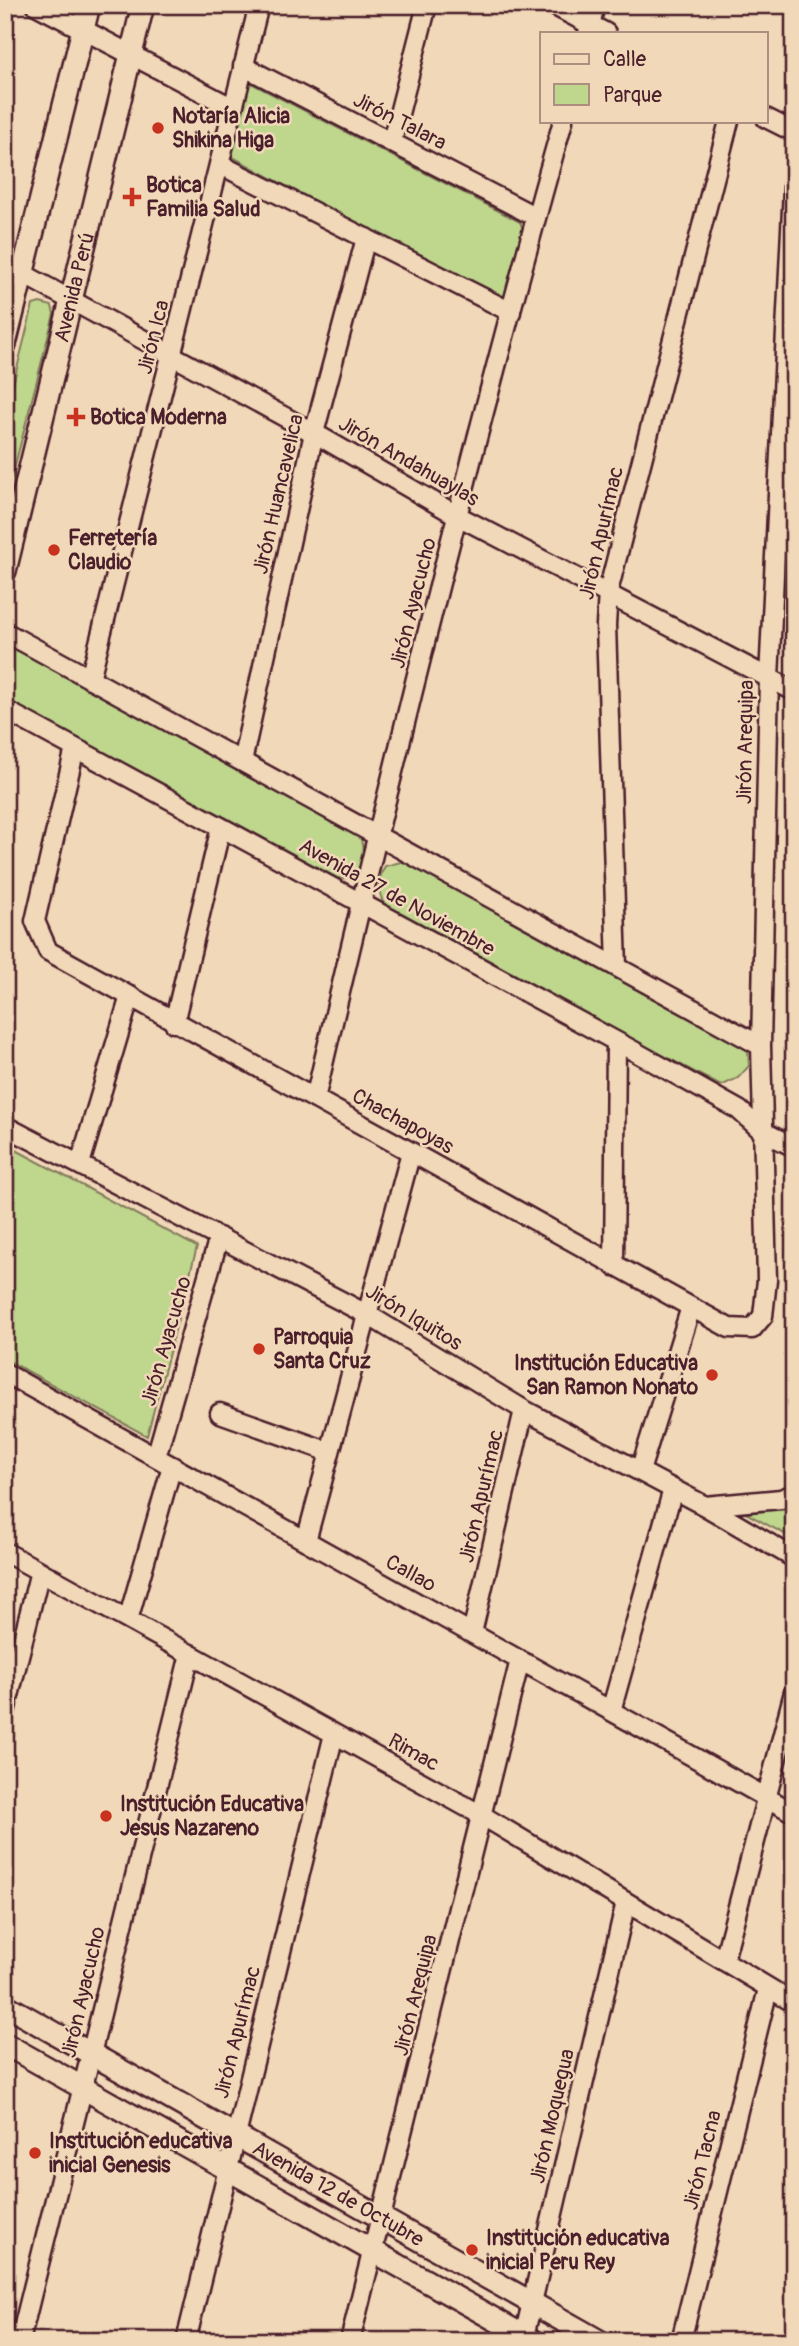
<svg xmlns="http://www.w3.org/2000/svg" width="799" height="2346" viewBox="0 0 799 2346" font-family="Pangolin,sans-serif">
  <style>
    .green { fill: #bed78d; stroke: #847b5c; stroke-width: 2 }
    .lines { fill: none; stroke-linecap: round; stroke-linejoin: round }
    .minor-casing { stroke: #4a1f2b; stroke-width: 23 }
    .major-casing { stroke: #4a1f2b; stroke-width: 26 }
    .minor { stroke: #f1d8b8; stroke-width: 18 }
    .major { stroke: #f1d8b8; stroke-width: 21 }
    .poi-dot { fill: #c8321e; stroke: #f1d8b8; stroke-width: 2.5 }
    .labels { text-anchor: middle; stroke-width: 5; stroke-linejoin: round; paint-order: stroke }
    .poi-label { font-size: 21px; font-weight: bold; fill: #4a1f2b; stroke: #f1d8b8; text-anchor: start }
    .street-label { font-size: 21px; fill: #4a1f2b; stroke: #f1d8b8 }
  </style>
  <rect width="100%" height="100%" fill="#f1d8b8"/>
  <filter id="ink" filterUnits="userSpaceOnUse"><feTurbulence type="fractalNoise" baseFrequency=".0143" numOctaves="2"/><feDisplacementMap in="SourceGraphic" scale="14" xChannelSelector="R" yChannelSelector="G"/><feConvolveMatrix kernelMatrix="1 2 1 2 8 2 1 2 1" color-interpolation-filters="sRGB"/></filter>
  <g filter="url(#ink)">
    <path class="green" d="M247,81L520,222L524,232L506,298L498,301L229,155Z
      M40,303L52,306L54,314L5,504V416L33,305Z
      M19,650L353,831L361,838L365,864C354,878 345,880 327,878L5,702V654Z
      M401,862H416L737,1039L748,1051L749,1066L738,1078L721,1086L386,909C378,893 376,882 385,866Z
      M5,1144L197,1247L147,1436L5,1359Z
      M794,1504V1539L738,1509Z"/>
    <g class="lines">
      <defs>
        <path id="minor" d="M36,5L233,108
          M553,5L606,33
          M588,33L595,5
          M243,66L536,217
          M766,118L794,132
          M392,141L427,5
          M219,164L511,312
          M5,264L314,433L458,516L794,691
          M5,632L761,1046
          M90,679L259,5
          M5,710L632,1050L739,1110L762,1131L794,1147
          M75,748L35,921L48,951L729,1328L752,1329L763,1316L767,1280L761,1046L769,678L794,168
          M242,762L314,433L366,238
          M617,967L606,625L608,592L729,121
          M174,1023L221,827
          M315,1099C391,772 472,444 563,121
          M5,1126L368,1315L524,1410L705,1506L794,1558
          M80,1164L130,996
          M614,1266L616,1042
          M5,1373L794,1813
          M220,1413L330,1452
          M156,1457L219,1237
          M640,1471L691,1307
          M705,1506L781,1499L794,1494
          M306,1541L411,1152
          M5,1552L483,1816L794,2003
          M128,1620L172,1466
          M472,1633L524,1410
          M611,1711L673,1489
          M5,1712L40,1571
          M724,1960L794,1692
          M20,2341L190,1654
          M186,2341L334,1734
          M350,2341L520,1660
          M523,2341L626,1902
          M681,2341L768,1989"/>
        <g id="major">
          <path d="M5,344L89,5"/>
          <path id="s1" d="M5,571L143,5"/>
          <path id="s2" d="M5,2005L599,2341"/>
          <path d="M5,2044L533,2341"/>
        </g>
      </defs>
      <use href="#minor" class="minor-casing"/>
      <use href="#major" class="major-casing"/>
      <use href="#minor" class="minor"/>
      <use href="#major" class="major"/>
    </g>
  </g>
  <g class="poi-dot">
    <circle cx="158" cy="128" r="7"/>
    <path d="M128.5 186.5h7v7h7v7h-7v7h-7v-7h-7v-7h7z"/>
    <path d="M72.5 406.5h7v7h7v7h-7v7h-7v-7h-7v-7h7z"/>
    <circle cx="54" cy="550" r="7"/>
    <circle cx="259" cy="1349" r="7"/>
    <circle cx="712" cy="1375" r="7"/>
    <circle cx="106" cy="1816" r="7"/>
    <circle cx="35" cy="2153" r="7"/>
    <circle cx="472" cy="2250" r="7"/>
  </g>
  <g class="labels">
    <g class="poi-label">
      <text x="172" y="123">Notaría Alicia<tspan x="172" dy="24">Shikina Higa</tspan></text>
      <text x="146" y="192">Botica<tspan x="146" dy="24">Familia Salud</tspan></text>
      <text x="90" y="424">Botica Moderna</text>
      <text x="68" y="545">Ferretería<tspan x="68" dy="24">Claudio</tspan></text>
      <text x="273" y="1344">Parroquia<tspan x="273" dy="24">Santa Cruz</tspan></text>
      <text x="698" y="1370" text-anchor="end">Institución Educativa<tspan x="698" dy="24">San Ramon Nonato</tspan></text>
      <text x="120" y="1811">Institución Educativa<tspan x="120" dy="24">Jesus Nazareno</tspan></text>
      <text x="49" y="2148">Institución educativa<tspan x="49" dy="24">inicial Genesis</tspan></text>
      <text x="486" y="2245">Institución educativa<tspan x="486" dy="24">inicial Peru Rey</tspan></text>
    </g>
    <g class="street-label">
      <text transform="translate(400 121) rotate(27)" y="7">Jirón Talara</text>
      <text dy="7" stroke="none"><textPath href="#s1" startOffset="292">Avenida Perú</textPath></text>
      <text transform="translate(153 337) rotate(-76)" y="7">Jirón Ica</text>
      <text transform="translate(409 461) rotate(30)" y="7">Jirón Andahuaylas</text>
      <text transform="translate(278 494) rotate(-77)" y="7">Jirón Huancavelica</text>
      <text transform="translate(601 533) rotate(-77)" y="7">Jirón Apurímac</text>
      <text transform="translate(413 603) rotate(-76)" y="7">Jirón Ayacucho</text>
      <text transform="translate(745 742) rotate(-89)" y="7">Jirón Arequipa</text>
      <text transform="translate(397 897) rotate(29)" y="7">Avenida 27 de Noviembre</text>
      <text transform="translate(403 1121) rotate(29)" y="7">Chachapoyas</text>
      <text transform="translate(414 1317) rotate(31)" y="7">Jirón Iquitos</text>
      <text transform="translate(166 1341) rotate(-74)" y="7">Jirón Ayacucho</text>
      <text transform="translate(481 1496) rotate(-77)" y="7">Jirón Apurímac</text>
      <text transform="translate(411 1573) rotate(29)" y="7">Callao</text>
      <text transform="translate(414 1752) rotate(29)" y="7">Rimac</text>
      <text transform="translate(83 1992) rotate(-77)" y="7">Jirón Ayacucho</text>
      <text transform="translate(415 1995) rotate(-76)" y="7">Jirón Arequipa</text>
      <text transform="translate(237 2032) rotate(-76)" y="7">Jirón Apurímac</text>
      <text transform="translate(552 2116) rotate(-77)" y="7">Jirón Moquegua</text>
      <text transform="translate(702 2160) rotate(-76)" y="7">Jirón Tacna</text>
      <text dy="7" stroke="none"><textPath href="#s2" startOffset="383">Avenida 12 de Octubre</textPath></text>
    </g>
  </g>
  <rect width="799" height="2346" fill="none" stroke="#f1d8b8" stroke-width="28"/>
  <rect x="14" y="14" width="771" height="2318" fill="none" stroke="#4a1f2b" stroke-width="2.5" filter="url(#ink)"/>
  <rect x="540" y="32" width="228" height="91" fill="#f1d8b8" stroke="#ae8e80" stroke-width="2"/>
  <rect x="554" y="54" width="35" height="10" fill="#f1d8b8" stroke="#ae8e80" stroke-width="2"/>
  <text x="603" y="66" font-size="21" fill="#4a1f2b">Calle</text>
  <rect x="554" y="84" width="35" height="21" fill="#bed78d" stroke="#ae8e80" stroke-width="2"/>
  <text x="603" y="102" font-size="21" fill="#4a1f2b">Parque</text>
</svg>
